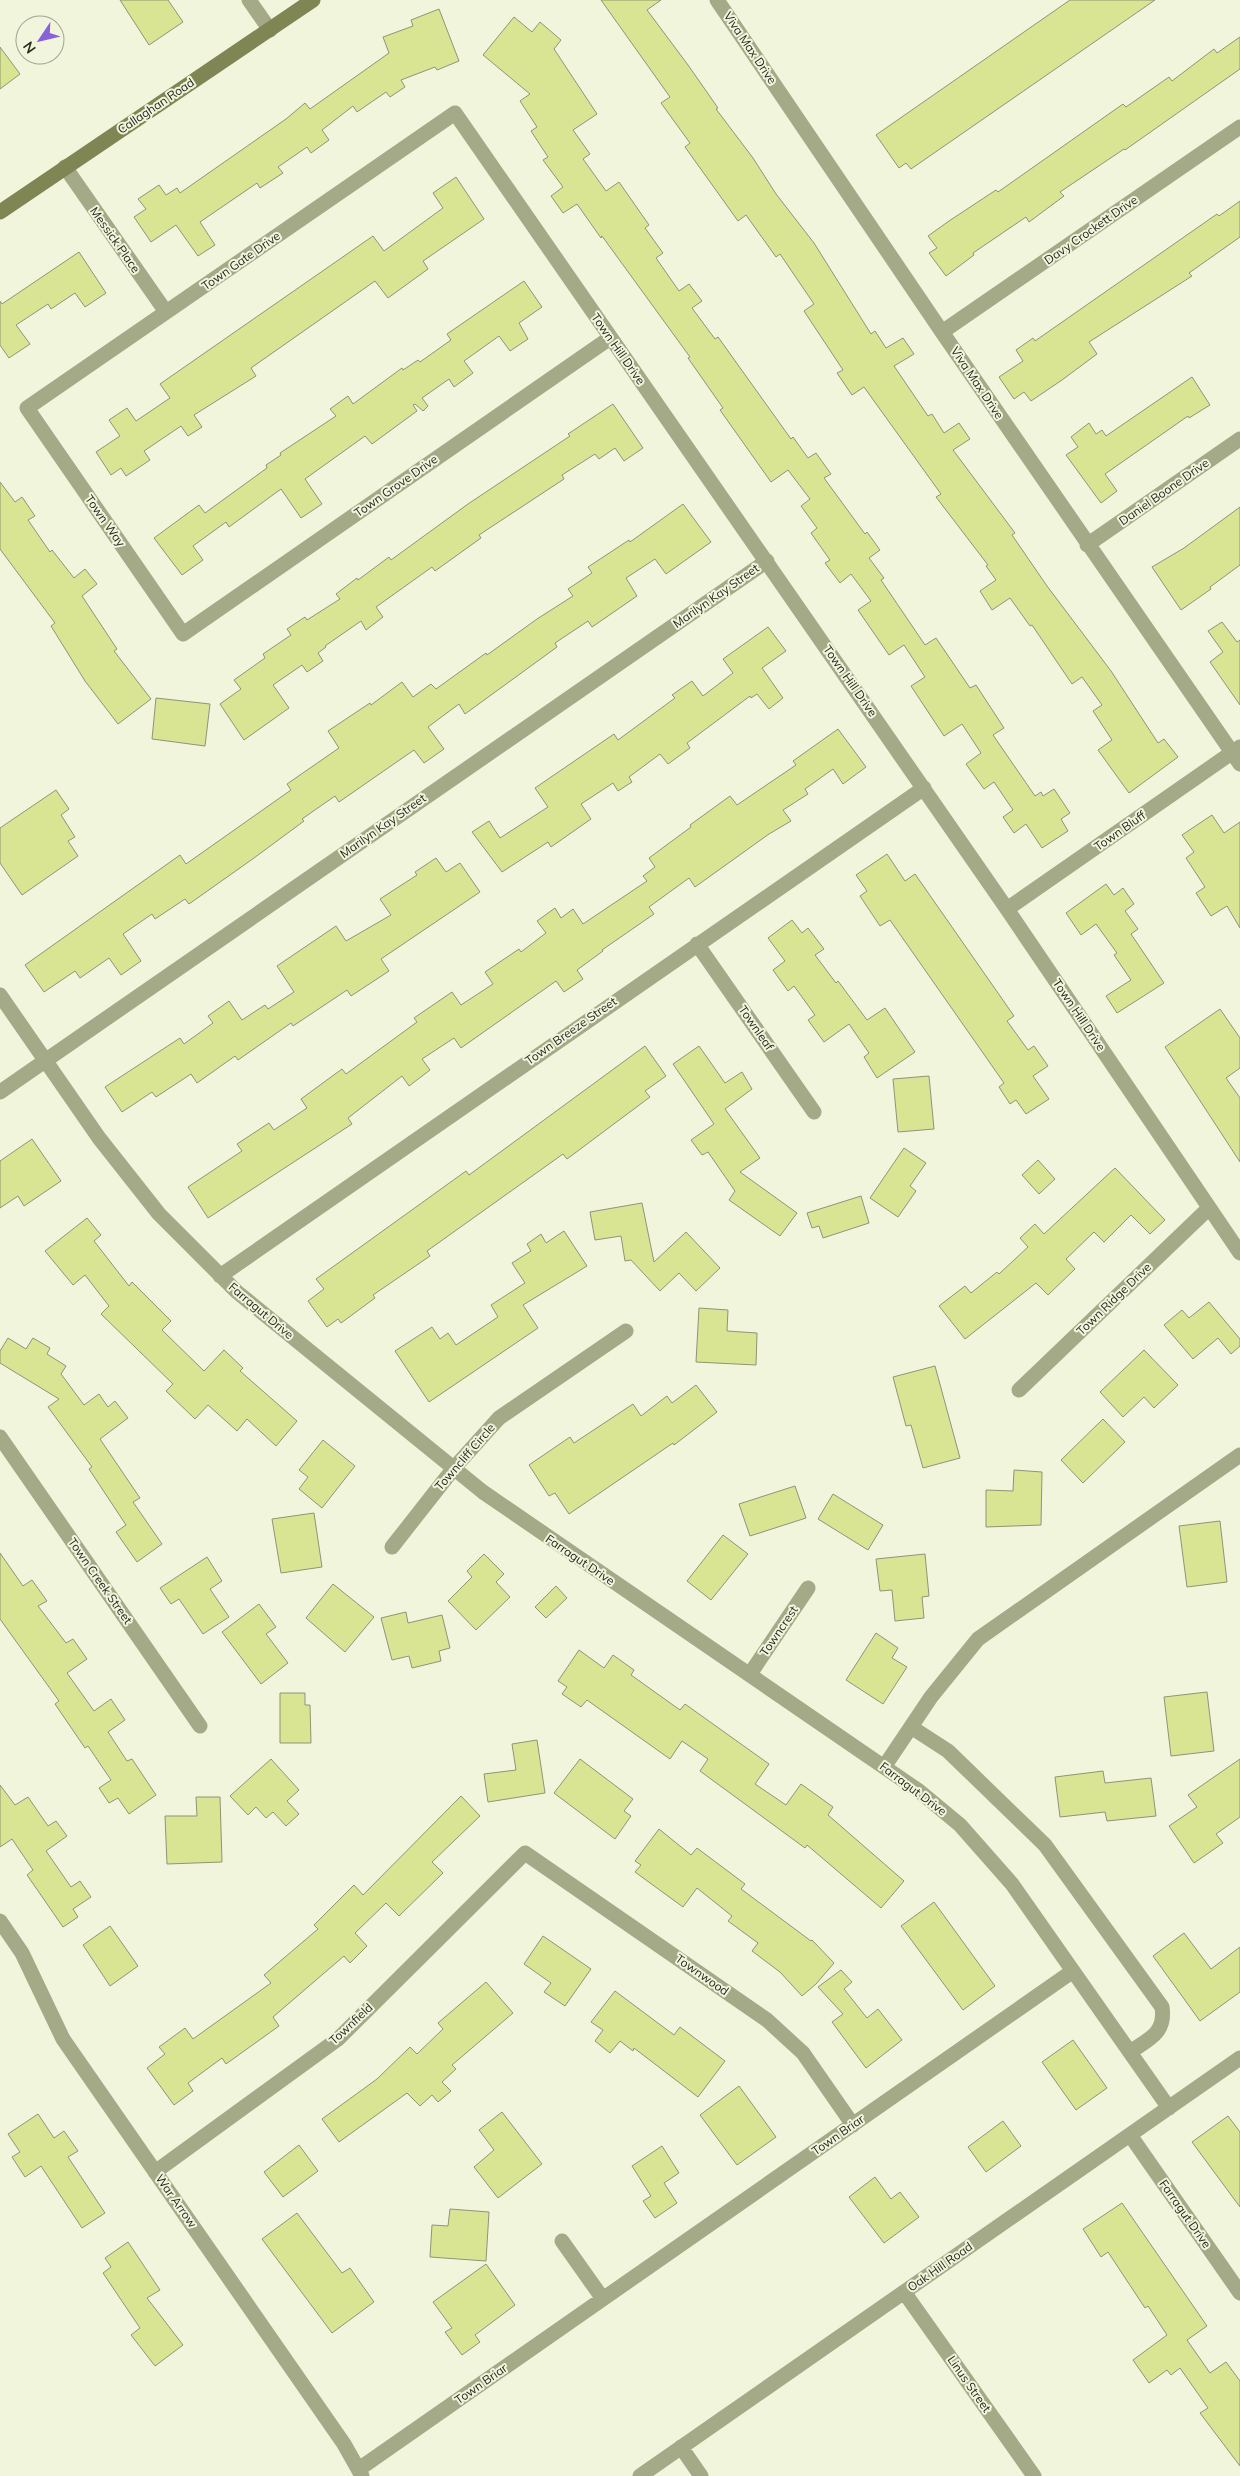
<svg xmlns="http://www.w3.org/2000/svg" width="1240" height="2476" viewBox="0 0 1240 2476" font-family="Mulish,sans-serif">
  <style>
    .building { fill: #dae593; stroke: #8f937c }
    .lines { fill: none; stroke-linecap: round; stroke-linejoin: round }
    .street { stroke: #a4a988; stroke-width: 15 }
    .secondary { stroke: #7f8553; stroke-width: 15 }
    .labels { text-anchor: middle; stroke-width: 4; stroke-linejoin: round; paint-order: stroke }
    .street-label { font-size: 12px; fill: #26281f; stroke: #f1f5dc }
  </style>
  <rect width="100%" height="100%" fill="#f1f5dc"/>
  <path class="building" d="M120,0H168L183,22L149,45Z
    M601,0H661L647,10L688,65L718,108L716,109L753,158L776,194L814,243L871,334L875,331L886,348L903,338L914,354L894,366L928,416L932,414L944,433L959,423L970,439L953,450L1015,533L1012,535L1047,586L1111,671L1158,743L1164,739L1178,757L1129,793L1098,750L1112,740L1093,711L1102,705L1082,677L1072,684L1032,625L1030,626L1010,598L992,610L980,591L996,580L986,566L988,565L936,497L941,494L864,387L852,395L837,373L843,370L804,311L814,304L780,254L776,257L746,215L738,221L685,147L690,143L661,103L670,97Z
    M1070,0H1155L911,169L906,163L899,168L876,135Z
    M439,9L459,61L437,70L435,67L401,80L405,87L390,97L386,92L357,112L353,106L322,130L329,140L311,153L307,147L278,167L283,173L260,188L257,183L200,222L215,245L198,256L176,225L151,242L134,217L146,209L138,199L159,185L166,195L177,188L180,193L286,119L305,103L310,109L389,53L383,37L413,26L411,20Z
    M514,17L532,32L540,22L561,40L554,49L597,114L573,130L590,154L583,159L606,191L619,182L649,225L645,228L663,253L656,258L679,291L689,284L702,301L692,308L715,339L718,337L791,439L793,437L808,458L816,453L831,474L824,478L865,534L867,532L880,550L869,558L884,578L881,580L925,645L936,638L970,688L976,685L1004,728L993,735L1035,796L1041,792L1043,796L1054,789L1070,813L1061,819L1068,831L1042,848L1026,824L1014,833L1003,817L1013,810L994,782L984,789L966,764L981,753L962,724L944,736L911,686L925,677L904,645L889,655L858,610L871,601L851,574L840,583L825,563L830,560L811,533L817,528L801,506L810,499L788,470L771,482L720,410L723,408L688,358L690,357L602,236L601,238L577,204L563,213L551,196L563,187L543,160L548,157L531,131L537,127L520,101L530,94L483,55Z
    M1240,37V69L1125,150L1124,149L1060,192L1064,196L1029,222L1026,217L973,253L974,255L946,276L929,253L937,248L928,236L949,221L996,190L998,192L1123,104L1126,107L1169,77L1172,81L1214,49L1217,53Z
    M0,47L20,74L0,89Z
    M456,177L484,219L423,261L428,269L388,298L375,281L251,368L256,376L194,415L202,427L188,436L181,426L144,451L150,460L126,476L121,468L111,475L96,452L120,436L109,420L127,408L136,421L170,398L160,384L373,236L384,251L443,208L433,193Z
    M1240,201V237L1189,273L1192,276L1089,342L1097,354L1062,380L1031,401L1024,392L1014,399L999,377L1023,361L1016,350L1033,338L1035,341L1217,214L1219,216Z
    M79,252L106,293L85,307L75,293L51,309L48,304L16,325L30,344L9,358L0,345V301L2,304Z
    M524,281L542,307L519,323L528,339L510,351L499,336L464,361L473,373L454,387L449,379L422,398L428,406L423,411L415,404L413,405L417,411L372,444L365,436L305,479L322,504L301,518L281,489L229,527L226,522L193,546L203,560L182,575L154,538L199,505L205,513L267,468L266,465L281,455L280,453L336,416L330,409L348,396L353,404L402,368L403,370L418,360L420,362L451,340L447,334Z
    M1192,377L1210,405L1189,418L1188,416L1105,474L1117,491L1101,503L1066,455L1078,447L1071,437L1089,423L1096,434L1102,430L1106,436Z
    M613,404L643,448L624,461L615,448L599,459L595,454L562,475L564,479L479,535L481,538L435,571L432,567L376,607L383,617L366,630L361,621L325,646L326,647L318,653L323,661L307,672L302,665L273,685L289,708L244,740L220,704L241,689L234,680L265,658L263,654L291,635L287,629L305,617L307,620L340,599L336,594L357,578L358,580L389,557L391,560L468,504L570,436L568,434Z
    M0,482L15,502L22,497L35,516L28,520L50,552L52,550L74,578L85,569L97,584L82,596L117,649L114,651L151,699L118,724L85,681L51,626L55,623L0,549Z
    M683,504L711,542L666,574L655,559L626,578L637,596L592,627L588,621L555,643L557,647L465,714L459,704L428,727L444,749L424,763L414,750L339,802L335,796L302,819L304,821L254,858L189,904L185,899L155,919L152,914L123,934L141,961L121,975L109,958L80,978L75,971L44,992L25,965L180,855L186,864L291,790L287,784L339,748L328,731L370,703L371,705L402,682L413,697L431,684L436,689L486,653L487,655L537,619L573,596L568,589L592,573L588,567L629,540L630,542Z
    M1240,507V565L1210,587L1211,589L1181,610L1152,567L1184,548Z
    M1222,622L1237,642L1240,640V705L1210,662L1223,652L1208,631Z
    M768,627L786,651L762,668L783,698L769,709L757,694L751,698L750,696L687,743L690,748L668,764L660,754L629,777L632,782L618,791L613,783L581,804L591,819L551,847L548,842L502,872L472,832L489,821L500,838L548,807L535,788L614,734L618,740L675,698L672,695L692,681L703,696L733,673L723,659Z
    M156,698L210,704L205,746L152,739Z
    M838,729L866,767L843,784L833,769L805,789L808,794L783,810L791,821L769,834L695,887L689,878L649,907L654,914L602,950L603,951L577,970L583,979L564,992L556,981L461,1048L454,1038L422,1059L430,1070L409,1086L402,1076L348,1118L352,1124L208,1218L188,1187L242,1151L237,1144L269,1123L274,1130L307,1108L301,1099L342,1069L346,1074L417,1022L414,1018L452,992L461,1005L493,984L485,972L519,949L521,952L546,933L537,921L555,908L561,918L573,909L583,924L647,881L643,876L655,867L649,858L691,827L690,825L730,796L737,805L796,765L793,761Z
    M56,790L69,809L61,815L75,837L68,841L78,856L22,895L0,863V828Z
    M1212,815L1224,833L1240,822V928L1227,906L1211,916L1196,893L1205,887L1186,858L1194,852L1182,835Z
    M887,854L905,881L915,874L1014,1016L1007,1021L1028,1050L1034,1046L1048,1066L1033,1076L1049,1099L1026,1114L1016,1100L1010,1104L999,1087L1004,1083L890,920L880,926L860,896L867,891L856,875Z
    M436,858L446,872L460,863L480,892L381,959L389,971L351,996L347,990L293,1026L291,1023L238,1060L235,1056L197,1083L191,1074L156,1097L152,1092L122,1112L105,1087L180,1038L184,1044L213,1023L208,1016L229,1001L242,1020L265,1005L268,1009L294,992L277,966L336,926L346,941L391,915L380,899L417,875L415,872Z
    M1106,884L1114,895L1123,888L1134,904L1125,911L1138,929L1131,934L1164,983L1117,1013L1106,996L1131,980L1114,955L1117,953L1096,924L1081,935L1066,913Z
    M792,920L802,933L808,928L824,949L815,955L836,983L838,981L867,1020L885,1008L915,1052L877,1078L864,1057L869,1053L849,1024L824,1042L808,1020L815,1015L794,986L788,991L773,970L785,961L768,938Z
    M1220,1009L1240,1038V1068L1226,1078L1240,1098V1162L1165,1047Z
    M645,1046L666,1076L645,1091L650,1097L567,1159L563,1154L427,1251L430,1256L373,1295L375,1298L341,1323L338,1319L327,1327L308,1301L324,1289L316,1279L466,1171L469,1175Z
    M699,1046L725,1083L742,1072L752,1089L725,1109L760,1158L740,1172L797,1213L780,1236L729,1200L735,1191L708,1152L702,1155L691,1140L714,1124L673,1064Z
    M929,1076L934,1129L898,1132L893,1079Z
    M32,1139L61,1181L24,1206L18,1196L0,1208V1161Z
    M904,1148L926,1163L910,1186L916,1191L898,1217L870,1198Z
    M1038,1160L1055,1179L1039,1194L1022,1175Z
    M1115,1168L1165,1220L1150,1234L1131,1215L1104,1242L1094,1232L1066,1259L1075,1269L1048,1295L1036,1283L965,1339L939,1306L965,1286L971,1293L997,1272L999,1274L1028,1247L1020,1238L1035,1224L1044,1234Z
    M861,1196L869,1223L823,1238L819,1226L812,1228L807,1213Z
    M642,1203L654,1262L686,1232L720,1268L696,1291L679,1273L660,1291L631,1260L625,1261L621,1236L595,1240L590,1212Z
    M87,1218L101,1235L94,1241L129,1286L132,1282L171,1321L162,1330L204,1371L224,1350L243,1368L240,1371L297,1421L276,1446L247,1419L237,1431L208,1405L195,1419L166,1391L173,1384L101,1314L109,1306L85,1275L73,1285L45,1251Z
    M564,1231L587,1266L523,1305L538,1328L429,1402L395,1351L432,1327L440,1339L448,1333L456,1345L498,1317L491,1305L525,1283L512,1263L531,1251L527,1244L541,1234L546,1243Z
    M1209,1302L1240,1339V1346L1231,1354L1218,1338L1193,1359L1164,1325L1182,1310L1189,1318Z
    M699,1308L728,1310L727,1331L757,1333L756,1365L696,1362Z
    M8,1338L26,1349L33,1338L50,1348L47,1354L66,1366L61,1374L84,1405L99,1394L108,1407L115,1401L128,1418L100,1439L140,1498L133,1502L162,1544L137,1562L116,1532L126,1525L89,1469L92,1467L48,1407L59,1399L0,1363V1351Z
    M1144,1350L1178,1385L1154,1408L1144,1397L1123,1417L1100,1392Z
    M935,1366L960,1458L923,1468L911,1425L906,1426L893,1377Z
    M696,1385L717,1412L674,1445L673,1443L569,1514L555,1493L549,1496L529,1465L570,1437L574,1443L633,1404L641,1416L667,1396L672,1403Z
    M1103,1419L1125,1442L1083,1483L1061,1460Z
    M323,1440L355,1466L322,1508L299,1489L308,1477L299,1470Z
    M1014,1470L1042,1472L1041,1525L986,1527V1490L1013,1491Z
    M795,1486L806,1518L750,1536L739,1504Z
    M833,1494L883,1525L868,1550L818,1519Z
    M314,1513L322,1567L281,1573L272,1519Z
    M1220,1521L1227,1582L1187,1587L1179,1526Z
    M723,1535L748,1554L711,1600L687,1581Z
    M0,1553L23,1586L32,1580L47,1601L38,1606L66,1643L73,1639L87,1659L67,1673L94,1711L111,1699L125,1720L108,1732L127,1761L132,1759L156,1795L129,1814L118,1798L109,1803L99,1788L111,1780L88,1746L85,1748L55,1704L59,1701L0,1619Z
    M484,1554L504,1574L496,1582L510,1597L476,1630L448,1601L472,1577L467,1571Z
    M925,1554L929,1596L922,1597L924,1618L895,1621L892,1590L880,1591L876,1559Z
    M207,1557L222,1581L210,1589L229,1617L203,1634L179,1599L171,1604L160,1588Z
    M333,1584L374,1617L345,1652L306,1618Z
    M556,1586L567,1598L546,1618L535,1607Z
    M259,1604L276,1627L266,1634L288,1663L261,1684L222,1632Z
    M406,1612L408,1623L442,1615L450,1648L439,1651L441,1661L412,1668L409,1656L392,1660L381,1618Z
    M876,1633L898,1648L892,1658L907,1667L883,1704L846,1680Z
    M579,1650L604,1668L613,1655L634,1670L631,1675L680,1710L685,1704L769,1764L755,1784L786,1805L801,1784L833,1807L828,1815L904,1881L881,1908L807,1845L805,1848L700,1771L708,1759L682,1741L670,1759L587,1700L581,1707L562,1694L567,1687L558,1681Z
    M1207,1692L1214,1751L1171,1756L1164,1697Z
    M280,1693H305V1705H310L311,1743H280Z
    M537,1740L545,1793L488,1802L484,1774L516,1770L512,1744Z
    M271,1759L299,1790L287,1801L299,1814L286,1826L273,1812L266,1818L256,1807L248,1815L230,1796Z
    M580,1759L633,1799L624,1811L631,1816L615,1839L554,1793Z
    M1240,1759V1817L1216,1834L1223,1843L1194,1863L1169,1826L1197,1807L1188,1795Z
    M1103,1771L1105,1783L1151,1778L1156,1816L1107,1821L1105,1812L1060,1817L1055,1777Z
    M0,1785L15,1805L28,1797L48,1826L56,1821L67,1836L46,1851L71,1887L80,1881L91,1897L73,1909L78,1917L63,1927L27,1875L33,1870L12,1839L0,1847Z
    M461,1796L480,1816L432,1862L443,1873L399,1916L386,1903L355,1933L367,1946L350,1963L344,1956L273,2017L279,2026L226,2064L222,2058L188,2083L193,2091L174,2105L147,2068L165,2054L159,2047L185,2028L193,2039L271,1983L264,1975L318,1929L314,1925L354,1885L363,1895Z
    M196,1797H220L222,1862L167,1864L165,1816H197Z
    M659,1829L691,1855L697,1848L745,1884L741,1889L811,1941L812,1940L834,1963L816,1984L802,1996L780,1972L752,1951L758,1943L728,1921L732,1916L697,1888L683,1907L635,1872L641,1865L635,1861Z
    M934,1902L995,1986L963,2010L901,1926Z
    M110,1926L138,1966L110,1986L83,1945Z
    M1184,1933L1211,1969L1240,1947V1992L1200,2021L1153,1956Z
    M543,1936L591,1969L565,2006L544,1992L551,1983L524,1964Z
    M841,1970L852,1982L844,1989L867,2018L878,2009L902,2040L866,2068L832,2022L843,2014L818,1987Z
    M486,1982L513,2013L452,2065L456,2069L442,2082L451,2091L438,2102L432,2095L420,2106L407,2093L339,2142L322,2119L377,2079L410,2047L417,2054L443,2029L438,2023Z
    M615,1991L674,2035L680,2027L725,2061L698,2097L634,2048L633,2051L620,2041L610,2053L595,2041L603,2030L591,2022Z
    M1073,2040L1107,2088L1076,2110L1042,2062Z
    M739,2086L776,2137L737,2165L700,2115Z
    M502,2112L542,2164L498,2198L474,2167L494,2150L479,2130Z
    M38,2114L54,2138L64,2131L78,2151L68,2157L105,2213L82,2228L41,2166L25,2177L12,2157L20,2152L8,2134Z
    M1228,2116L1240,2132V2207L1192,2142Z
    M1003,2121L1021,2146L986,2172L968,2147Z
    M299,2145L318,2171L283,2197L264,2172Z
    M662,2146L679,2173L664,2183L677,2203L655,2218L643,2201L651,2196L632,2166Z
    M875,2177L891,2199L900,2192L919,2217L884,2243L849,2197Z
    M1122,2203L1207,2326L1187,2340L1210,2373L1226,2362L1240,2381V2466L1200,2413L1208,2408L1180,2368L1171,2375L1167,2370L1149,2383L1133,2360L1167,2335L1148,2306L1145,2308L1108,2252L1101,2257L1083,2229Z
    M450,2209L489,2212L486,2261L430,2257L432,2225L448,2226Z
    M297,2213L342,2273L350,2268L374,2302L332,2333L262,2239Z
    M128,2242L160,2290L147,2298L183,2345L155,2366L131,2335L140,2328L103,2273L111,2267L105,2258Z
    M486,2264L515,2305L475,2335L480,2342L462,2355L445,2332L452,2328L433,2302Z"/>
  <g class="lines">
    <path class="street" d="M249,0L270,30
      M717,0L942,332L1240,764
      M65,167L166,312
      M942,332L1240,127
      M610,338L183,634L27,408L455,113L1007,909L1240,1253
      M1087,545L1240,439
      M1007,909L1240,747
      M697,944L814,1112
      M0,995L99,1138L159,1214L237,1292L483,1492L919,1791L960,1825L1012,1884L1169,2108
      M0,1092L767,561
      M220,1276L924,788
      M1019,1390L1209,1208
      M0,1437L200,1726
      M392,1547L454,1468L499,1418L626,1331
      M750,1674L808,1588
      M911,1727L948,1751L1045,1845L1162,2007C1166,2033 1149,2039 1130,2052
      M884,1767L931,1697L978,1639L1240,1455
      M0,1921L22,1953L63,2039L344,2444L362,2476
      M1130,2135L1240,2293
      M155,2172L338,2039L525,1853L767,2020L803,2053L853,2125
      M562,2241L603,2299
      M904,2292L1034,2476
      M681,2447L701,2476
      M359,2469L1073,1971
      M640,2476L1240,2058"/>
    <path class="secondary" d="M0,212L313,0"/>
  </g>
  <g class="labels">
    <g class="street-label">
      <text transform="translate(750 48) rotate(56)" y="4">Viva Max Drive</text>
      <text transform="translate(156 106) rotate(-34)" y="4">Callaghan Road</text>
      <text transform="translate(1091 230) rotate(-35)" y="4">Davy Crockett Drive</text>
      <text transform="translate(115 240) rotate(55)" y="4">Messick Place</text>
      <text transform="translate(241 261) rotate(-35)" y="4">Town Gate Drive</text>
      <text transform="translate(618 349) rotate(55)" y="4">Town Hill Drive</text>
      <text transform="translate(977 383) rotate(56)" y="4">Viva Max Drive</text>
      <text transform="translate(396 486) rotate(-35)" y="4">Town Grove Drive</text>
      <text transform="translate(1164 492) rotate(-35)" y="4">Daniel Boone Drive</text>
      <text transform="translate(105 521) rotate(55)" y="4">Town Way</text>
      <text transform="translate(716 596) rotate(-35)" y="4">Marilyn Kay Street</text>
      <text transform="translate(850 681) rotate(55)" y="4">Town Hill Drive</text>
      <text transform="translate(383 826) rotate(-35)" y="4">Marilyn Kay Street</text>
      <text transform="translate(1120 831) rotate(-35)" y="4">Town Bluff</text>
      <text transform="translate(1079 1015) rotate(56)" y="4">Town Hill Drive</text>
      <text transform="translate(756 1028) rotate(55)" y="4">Townleaf</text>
      <text transform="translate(571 1031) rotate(-35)" y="4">Town Breeze Street</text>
      <text transform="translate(1114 1299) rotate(-44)" y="4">Town Ridge Drive</text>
      <text transform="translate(261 1311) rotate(40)" y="4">Farragut Drive</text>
      <text transform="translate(465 1457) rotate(-49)" y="4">Towncliff Circle</text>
      <text transform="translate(580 1560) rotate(34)" y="4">Farragut Drive</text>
      <text transform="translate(100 1581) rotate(55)" y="4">Town Creek Street</text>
      <text transform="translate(779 1631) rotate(-56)" y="4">Towncrest</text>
      <text transform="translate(913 1789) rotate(37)" y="4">Farragut Drive</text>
      <text transform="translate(702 1975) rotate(35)" y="4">Townwood</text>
      <text transform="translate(351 2024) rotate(-43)" y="4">Townfield</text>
      <text transform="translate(838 2135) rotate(-35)" y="4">Town Briar</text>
      <text transform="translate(176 2201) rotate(55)" y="4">War Arrow</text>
      <text transform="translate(1185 2214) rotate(55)" y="4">Farragut Drive</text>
      <text transform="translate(940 2267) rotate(-35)" y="4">Oak Hill Road</text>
      <text transform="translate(481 2384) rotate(-35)" y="4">Town Briar</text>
      <text transform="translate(969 2384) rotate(55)" y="4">Linus Street</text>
    </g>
  </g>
  <g transform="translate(40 40) rotate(235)"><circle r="24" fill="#f1f5dc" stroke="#a0a390"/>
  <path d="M0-4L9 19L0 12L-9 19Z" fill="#8862dc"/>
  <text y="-8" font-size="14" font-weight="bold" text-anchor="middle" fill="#26281f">N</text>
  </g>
</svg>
